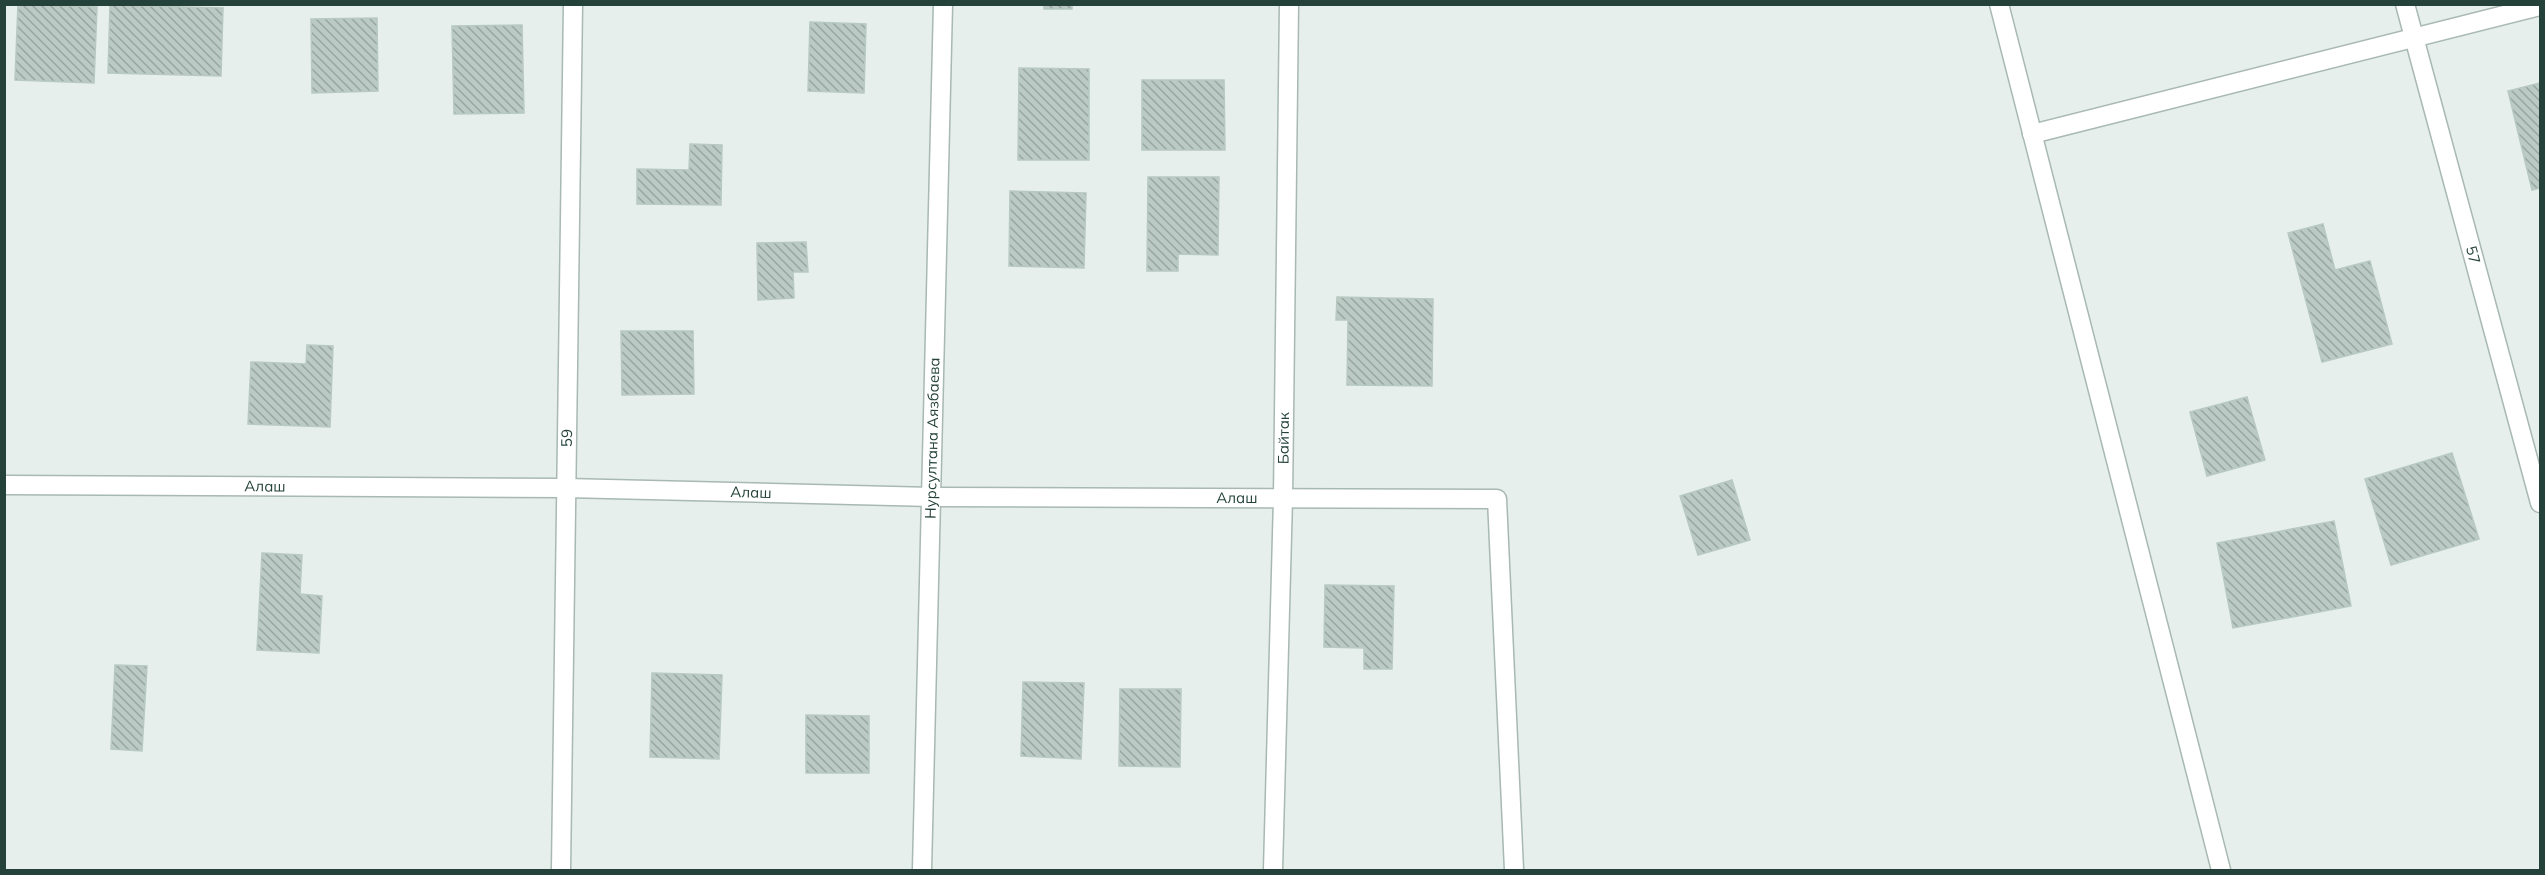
<svg xmlns="http://www.w3.org/2000/svg" width="2545" height="875" viewBox="0 0 2545 875" font-family="Mulish,sans-serif">
  <style>
    .building { fill: url(#building-back-hatch); stroke: #b8c9c2; stroke-width: 1.5 }
    .lines { fill: none; stroke-linecap: round; stroke-linejoin: round }
    .minor-casing { stroke: #a8b8b2; stroke-width: 21 }
    .minor { stroke: #fff; stroke-width: 18 }
    .labels { text-anchor: middle; stroke-width: 6; stroke-linejoin: round; paint-order: stroke }
    .street-label { font-size: 15px; fill: #24423a; stroke: #f7fbf9 }
  </style>
  <defs>
    <pattern id="building-back-hatch" width="6" height="6" patternUnits="userSpaceOnUse" patternTransform="scale(1.5)"><rect width="6" height="6" fill="#bbcac4"/><path d="M-1 5l2 2M0 0l6 6M5-1l2 2" fill="none" stroke="#98a6a0"/></pattern>
  </defs>
  <rect width="100%" height="100%" fill="#e6efeb"/>
  <path class="building" d="M18,4L97,7L94,83L15,80Z
    M1044,4H1072V9H1044Z
    M110,5L223,8L221,76L108,73Z
    M377,18L378,91L312,93L311,19Z
    M810,22L866,24L864,93L808,91Z
    M522,25L524,113L454,114L452,26Z
    M1019,68L1089,69V160H1018Z
    M1142,80H1224L1225,150H1142Z
    M2540,83V188L2532,190L2508,91Z
    M690,144L722,145L721,205L637,204V169L689,170Z
    M1148,177H1219L1218,255L1178,254V271H1147Z
    M1010,191L1086,193L1084,268L1009,266Z
    M2323,224L2335,270L2370,261L2392,344L2322,362L2288,233Z
    M806,242L808,272H793L794,298L758,300L757,243Z
    M1337,297L1433,299L1432,386L1347,385L1348,320H1336Z
    M621,331H693L694,394L622,395Z
    M307,345L333,346L330,427L248,424L251,362L306,364Z
    M2247,397L2265,460L2207,476L2190,412Z
    M2452,453L2479,539L2391,565L2365,479Z
    M1732,480L1750,540L1698,555L1680,496Z
    M2334,521L2351,606L2233,628L2217,543Z
    M262,553L302,555L300,594L322,596L319,653L257,650Z
    M1325,585L1394,586L1392,669H1364V648L1324,647Z
    M115,665L147,666L142,751L111,749Z
    M652,673L722,675L719,759L650,757Z
    M1023,682L1084,683L1081,759L1021,756Z
    M1120,689H1181L1180,767L1119,766Z
    M806,715L869,716V773H806Z"/>
  <g class="lines">
    <defs>
      <g id="minor">
        <path d="M1999,4L2221,870"/>
        <path id="s1" d="M2405,4L2540,503"/>
        <path d="M2032,134L2540,6"/>
        <path id="s2" d="M4,485L566,488L932,497L1497,499L1514,870"/>
        <path id="s3" d="M561,870L573,4"/>
        <path id="s4" d="M922,870L943,4"/>
        <path id="s5" d="M1273,870L1283,498L1289,4"/>
      </g>
    </defs>
    <use href="#minor" class="minor-casing"/>
    <use href="#minor" class="minor"/>
  </g>
  <g class="labels">
    <g class="street-label">
      <text dy="5" stroke="none"><textPath href="#s1" startOffset="260">57</textPath></text>
      <text dy="5" stroke="none"><textPath href="#s3" startOffset="432">59</textPath></text>
      <text dy="5" stroke="none"><textPath href="#s4" startOffset="432">Нурсултана Аязбаева</textPath></text>
      <text dy="5" stroke="none"><textPath href="#s5" startOffset="432">Байтак</textPath></text>
      <text dy="5" stroke="none"><textPath href="#s2" startOffset="261">Алаш</textPath></text>
      <text dy="5" stroke="none"><textPath href="#s2" startOffset="747">Алаш</textPath></text>
      <text dy="5" stroke="none"><textPath href="#s2" startOffset="1233">Алаш</textPath></text>
    </g>
  </g>
  <rect width="2545" height="875" fill="none" stroke="#24423a" stroke-width="12"/>
</svg>
